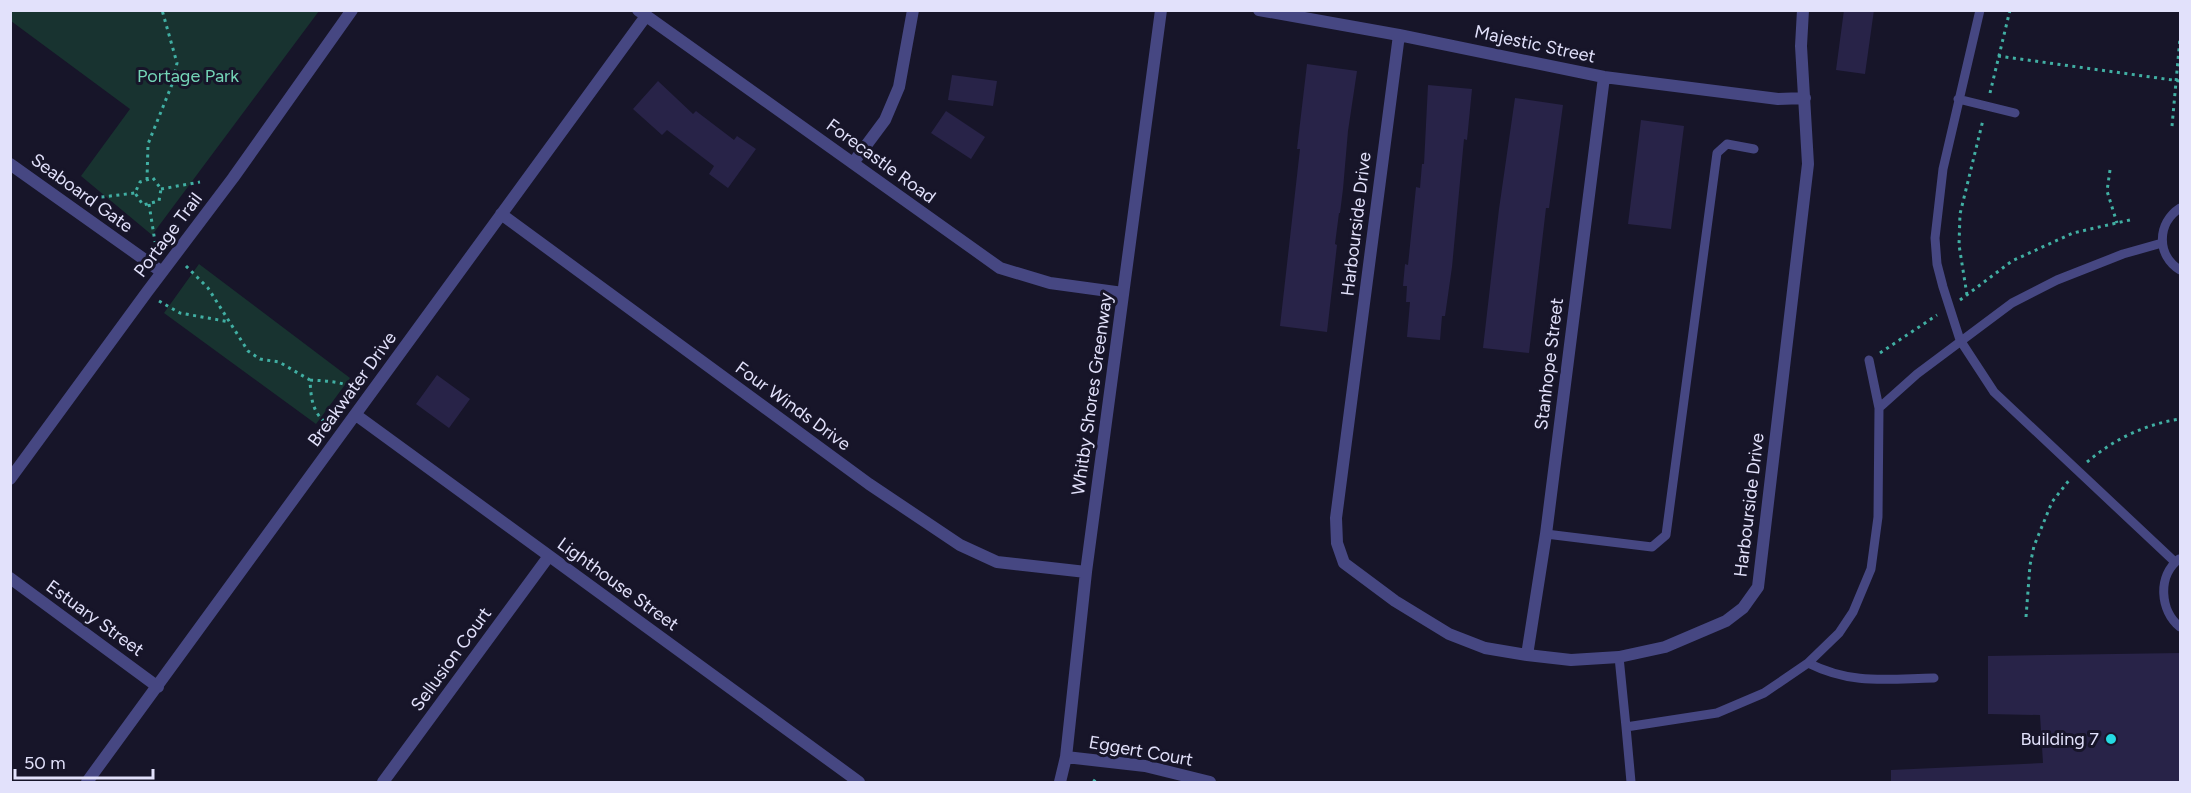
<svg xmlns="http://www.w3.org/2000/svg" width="2191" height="793" viewBox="0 0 2191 793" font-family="Figtree,sans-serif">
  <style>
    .green { fill: #183330 }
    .building { fill: #282348 }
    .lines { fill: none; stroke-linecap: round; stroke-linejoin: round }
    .path { stroke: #41afa3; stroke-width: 3; stroke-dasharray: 3 4.5; stroke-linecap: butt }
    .service { stroke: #464782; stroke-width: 9 }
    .minor { stroke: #464782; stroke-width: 12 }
    .poi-dot { fill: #25dbe3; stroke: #171529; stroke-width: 2 }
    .labels { text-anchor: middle; stroke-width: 6; stroke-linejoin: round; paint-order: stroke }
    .street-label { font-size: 18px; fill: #e2e1fb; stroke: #171529 }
    .park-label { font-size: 18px; fill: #74d4b7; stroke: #171529 }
    .poi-label { font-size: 18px; fill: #e2e1fb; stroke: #171529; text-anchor: end }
  </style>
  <rect width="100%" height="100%" fill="#171529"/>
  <path class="green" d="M11,10H319V11L152,235L81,176L130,109L11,21Z
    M199,264L350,378L316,424L164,313Z"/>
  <path class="building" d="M1844,10H1874L1865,74L1836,70Z
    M1307,64L1357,71L1348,131L1343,189L1340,213H1339L1335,244L1337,245L1327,332L1280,326L1300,149H1297Z
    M952,75L997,81L993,106L948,100Z
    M658,81L693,114L696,111L734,140L737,136L756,149L728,188L709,174L714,166L667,130L662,135L633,109Z
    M1428,85L1472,89L1467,140L1464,139L1452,267L1445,316H1442L1440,340L1407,337L1410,302H1406L1407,286H1403L1405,264L1408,265L1416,187L1420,188L1422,164H1424Z
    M1515,98L1563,105L1549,208H1546L1529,353L1483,348L1499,209Z
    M946,111L985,137L971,159L931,133Z
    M1641,120L1684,126L1671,229L1628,224Z
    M437,375L470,399L449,428L416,404Z
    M2181,653V783H1891V770L2043,763L2040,715L1988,714V656Z"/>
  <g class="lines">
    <path class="path" d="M1998,56L2180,81
      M1990,93L2010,10
      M2172,126L2180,38
      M2110,170L2107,191L2117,223
      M153,178L161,189L159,201L143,205L135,193L140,182Z
      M147,180L148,144L173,82L177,63L162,10
      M161,189L200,182
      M94,198L135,193
      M149,204L155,242
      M186,266L208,288L248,351L260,359L279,362L310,380C311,398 312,414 329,425
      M1967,295L1959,245L1960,214L1983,120
      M1960,300L2012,261L2073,233L2134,219
      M159,301L180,313L230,322
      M1880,353L1937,315
      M310,380C327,381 342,381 357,390
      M2087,462C2114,439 2146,424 2180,419
      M2026,617L2030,565L2034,546L2052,502L2070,479
      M1093,780L1096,782"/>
    <path class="service" d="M1980,10L1943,169L1935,238L1937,264L1943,287L1960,340L1994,392L2175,562
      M1958,99L2015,113
      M2180,208C2157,223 2156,255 2180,270
      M1879,408L1917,374L2012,303L2057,280L2123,254L2162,243
      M1546,534L1652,547L1666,535L1717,153L1727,144L1754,149
      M2179,559C2157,576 2160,611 2180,627
      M1619,657L1626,727
      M1808,663C1852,685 1886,679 1934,678
      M1631,782L1626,727L1717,713L1764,693L1808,663L1839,633L1853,612L1871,569L1878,517L1879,408L1869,360"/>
    <path class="minor" d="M638,10L1000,268L1050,283L1123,293
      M1259,10L1399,35L1604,77L1778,99L1805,98
      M1399,35L1336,518L1337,543L1344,563L1395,601L1449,634L1485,648L1527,655L1571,660L1619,657L1665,647L1726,621L1743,608L1758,587L1808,164L1801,46L1803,10
      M853,163L885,120L899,87L913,10
      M10,164L162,272
      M501,214L869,484L960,545L997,562L1086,572
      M356,415L859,782
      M10,479L147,292L233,178L352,10
      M10,578L158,687
      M1527,655L1546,534L1604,77
      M1066,757L1145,766L1210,782
      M87,782L646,16
      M383,782L549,556
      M1060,782L1066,757L1086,572L1161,10"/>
  </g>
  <circle class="poi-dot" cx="2111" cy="739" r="6"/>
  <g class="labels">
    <g class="street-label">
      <text transform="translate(1535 44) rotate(12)" y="6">Majestic Street</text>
      <text transform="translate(881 161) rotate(36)" y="6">Forecastle Road</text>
      <text transform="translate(82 193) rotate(36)" y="6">Seaboard Gate</text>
      <text transform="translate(1356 224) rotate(-83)" y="6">Harbourside Drive</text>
      <text transform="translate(168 235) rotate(-53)" y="6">Portage Trail</text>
      <text transform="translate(1549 364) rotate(-83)" y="6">Stanhope Street</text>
      <text transform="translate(352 389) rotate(-54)" y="6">Breakwater Drive</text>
      <text transform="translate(1092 394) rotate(-82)" y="6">Whitby Shores Greenway</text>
      <text transform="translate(793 406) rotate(36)" y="6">Four Winds Drive</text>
      <text transform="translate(1749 505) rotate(-83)" y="6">Harbourside Drive</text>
      <text transform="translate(618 584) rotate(36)" y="6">Lighthouse Street</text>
      <text transform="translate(95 618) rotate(36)" y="6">Estuary Street</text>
      <text transform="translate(451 659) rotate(-54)" y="6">Sellusion Court</text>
      <text transform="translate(1141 751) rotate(10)" y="6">Eggert Court</text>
    </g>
    <g class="park-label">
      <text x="188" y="82">Portage Park</text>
    </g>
    <g class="poi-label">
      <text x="2099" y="745">Building 7</text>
    </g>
  </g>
  <rect width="2191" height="793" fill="none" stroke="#e2e1fb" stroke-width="24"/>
  <path d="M15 769v9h138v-9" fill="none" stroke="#e2e1fb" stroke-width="3"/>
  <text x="24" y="769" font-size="18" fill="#e2e1fb" stroke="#171529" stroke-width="4.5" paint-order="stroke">50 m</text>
</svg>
